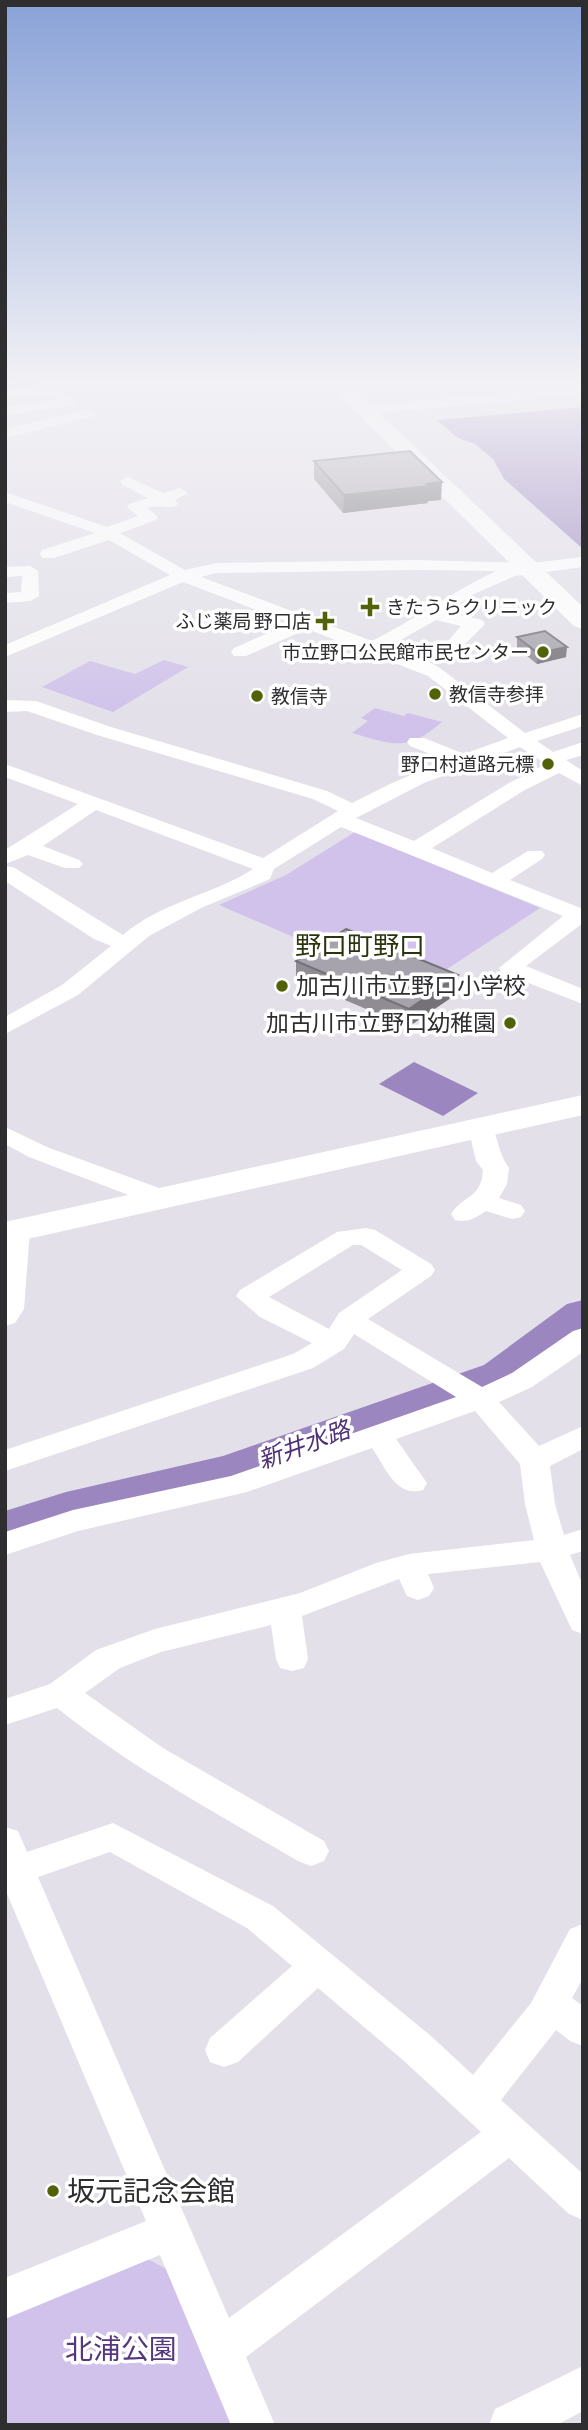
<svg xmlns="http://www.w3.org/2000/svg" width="588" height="2430" viewBox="0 0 588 2430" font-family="'Asap Condensed','Noto Sans JP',sans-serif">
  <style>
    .green { fill: #d0c2ea }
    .water { fill: #9b86c0 }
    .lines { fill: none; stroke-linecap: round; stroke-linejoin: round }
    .stream { stroke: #9b86c0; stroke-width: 4.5 }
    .river { fill: #9b86c0; fill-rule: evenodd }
    .street { fill: #fff; fill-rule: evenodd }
    .secondary { fill: #fff; fill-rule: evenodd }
    .highway { fill: #fff; fill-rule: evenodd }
    .wall { fill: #8f8c94 }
    .shaded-wall { fill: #747278 }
    .building { fill: #a6a3ac; stroke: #747278; stroke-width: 2 }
    .poi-dot { fill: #516209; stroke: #fff; stroke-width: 2.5 }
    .labels { text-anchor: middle; stroke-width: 7; stroke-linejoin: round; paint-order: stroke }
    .far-poi-label { font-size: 19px; fill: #2e2d30; stroke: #fff; text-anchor: start }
    .poi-label { font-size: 23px; fill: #2e2d30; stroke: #fff; text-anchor: start }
    .water-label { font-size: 24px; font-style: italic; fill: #503178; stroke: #fff }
    .quarter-label { font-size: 26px; fill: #2b340d; stroke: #fff }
    .near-poi-label { font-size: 28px; fill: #2e2d30; stroke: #fff; text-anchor: start }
    .near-park-label { font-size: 28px; fill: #55377e; stroke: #fff }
  </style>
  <rect width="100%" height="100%" fill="#e3e0e9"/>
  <path class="green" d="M164,660L188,667L113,712L42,687L90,661L135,674Z
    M375,708L404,716L408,713L442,722C407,752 393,745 352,733L368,721L361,718Z
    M355,832L540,908L444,971L328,952L219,905L286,875Z
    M144,2257L170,2271L235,2425H5V2315Z"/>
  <path class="water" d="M583,407V549L504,479L493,459L475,444L458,438L437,420Z
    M414,1062L478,1093L443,1116L379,1084Z"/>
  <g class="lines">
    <path class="stream" d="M5,387L52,379"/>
    <path class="river" d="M583,1300V1336L516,1387L249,1483L73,1524L5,1546V1511L66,1492L223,1456L484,1365L567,1304Z"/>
    <path class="street" d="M439,379H472C465,385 449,386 440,384Z
      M51,385L75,399V405L5,415V407L57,400L48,394L5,399V391Z
      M583,386V394L365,414L358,410L365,406Z
      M90,409L97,413L95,416L5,438V429Z
      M128,477L163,493L180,488L188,493L175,500L178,503L176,506C165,509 162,504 148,508L158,517L156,520L120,533L185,570L216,563L417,560L533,563L583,557V567L515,576L474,594L447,612L482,620L485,624L461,648L429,662L440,668L525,733L583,714V726L537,741L553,752L583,742V755L566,760L583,771V786L559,773L523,791L432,848L492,873L528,851H542L545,855L542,859L510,880L583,909V923L526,966L583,989V1004L502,973L499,968L563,916L341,827L274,869L270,879L201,908L149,936L78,995L5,1034V1017L62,985L111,946L94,939L5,881V866L13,867L123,935C161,902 215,894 253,869L96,810L43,846L79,860L83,864L79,868H65L28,855L5,864V850L78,804L5,777V764L263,858L338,811L313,799L97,735L27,711L5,712V700L36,701L111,727L327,791L352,803L390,784L446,760L410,746L407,742L410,738H424L464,754L508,738L428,676L307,629L246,656H234L231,652L234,648L291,623L183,582L5,657V645L170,575L109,540L54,558H42L40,554L42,550L95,533L5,502V492L107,527L138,516L127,507L129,504L148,498L123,485L120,482L123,479ZM417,570L496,571C452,591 415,620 372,641L201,577L216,573ZM436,620L461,626L449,640L413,656L388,647ZM520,747L546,764L509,783L414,841L356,818L424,783Z
      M30,566L38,571L39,596L30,601L5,603V593L21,592L22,576L5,577V567Z
      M480,1120L489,1122C499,1136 497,1151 509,1168L507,1184L499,1198L521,1205L525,1211L521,1217L512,1219L486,1211C475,1218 468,1223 455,1220L451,1214C464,1194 481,1199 483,1170L476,1161L468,1127L471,1122Z
      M5,1127L47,1147L170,1192L174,1198L170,1204L161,1206L152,1204L29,1157L5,1144Z
      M17,1223L26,1225L30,1231L24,1309L15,1323L5,1326V1229Z
      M366,1228L375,1230L431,1264L435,1270L431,1276L368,1319L482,1387L512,1373L573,1331L583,1328V1352L532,1387L499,1402L539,1446L583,1426V1449L550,1466L555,1504L564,1535L583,1529V1551L570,1555L583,1586V1634L572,1630L540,1562L428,1574L434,1588L429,1596L418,1600L407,1596L399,1579L302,1616L308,1659L304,1668L292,1671L280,1668L276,1659L271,1625L161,1652L120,1668L85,1693L163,1748L324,1841L329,1851L324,1861L311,1866L298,1861C216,1813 132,1768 57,1708L5,1725V1699L50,1684L96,1650L155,1629L300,1593L376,1563L409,1554L534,1540L525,1504L520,1464L475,1411L396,1439L427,1483L423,1490C396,1498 386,1468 372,1448L247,1492L78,1531L5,1555V1532L73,1510L231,1476L456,1397L354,1334L344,1349L313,1368L5,1471V1450L293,1354L312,1343L260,1317L236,1296L240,1290L337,1232ZM353,1245H361L402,1270L339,1313L329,1329L269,1297Z
      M113,1823L273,1906L431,2036L473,2075L531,2003L570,1929L583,1924V1978L572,1998L583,2006V2046L570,2041L556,2030L501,2100L583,2174V2220L569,2214L509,2158L246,2357L275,2425H231L160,2255L5,2319V2278L146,2221L5,1889V1827L18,1831L27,1852ZM110,1852L247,1928L292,1966L210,2038L205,2050L210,2062L224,2067L238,2062L318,1988L403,2060L481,2132L229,2318L38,1877Z
      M583,2366V2411L557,2425H489L495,2409Z"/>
    <path class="secondary" d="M583,1095V1115L5,1244V1222Z"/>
    <path class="highway" d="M318,379H341L372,406L583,607V629L574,626L358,414Z"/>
  </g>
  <path class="wall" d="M314,461L441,500L428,501V503L343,513L314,479Z
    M517,637L566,657L537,664L517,648Z
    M296,961L458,993L408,1027L296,979Z"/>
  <path class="shaded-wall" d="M442,482L441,500L428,501V503L343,513L344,495Z
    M567,647L566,657L537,664L538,653Z
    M458,975V993L408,1027L409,1009Z"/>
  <path class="building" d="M410,451L442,482L427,484L429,486L344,495L314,461Z
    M545,631L567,647L538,653L517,637Z
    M346,929L458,975L409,1009L296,961Z"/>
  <linearGradient id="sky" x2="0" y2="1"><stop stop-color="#89a2d8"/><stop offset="0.53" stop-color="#f2f1f5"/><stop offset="1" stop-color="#f2f1f5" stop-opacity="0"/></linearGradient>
  <rect width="588" height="719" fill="url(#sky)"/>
  <g class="poi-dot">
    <path d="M366.5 596.5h7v7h7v7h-7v7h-7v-7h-7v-7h7z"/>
    <path d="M321.5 610.5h7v7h7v7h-7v7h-7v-7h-7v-7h7z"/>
    <circle cx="543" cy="652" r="7"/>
    <circle cx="435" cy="694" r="7"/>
    <circle cx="257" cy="696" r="7"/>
    <circle cx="548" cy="764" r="7"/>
    <circle cx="282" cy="986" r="7"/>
    <circle cx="510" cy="1023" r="7"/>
    <circle cx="53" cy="2191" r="7"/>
  </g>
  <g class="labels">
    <g class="far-poi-label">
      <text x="386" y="614">きたうらクリニック</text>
      <text x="311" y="628" text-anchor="end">ふじ薬局 野口店</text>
      <text x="529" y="659" text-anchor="end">市立野口公民館市民センター</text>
      <text x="449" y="701">教信寺参拝</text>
      <text x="271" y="703">教信寺</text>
      <text x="534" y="771" text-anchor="end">野口村道路元標</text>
    </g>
    <g class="poi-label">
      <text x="296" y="994">加古川市立野口小学校</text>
      <text x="496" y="1031" text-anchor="end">加古川市立野口幼稚園</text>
    </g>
    <g class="water-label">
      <text transform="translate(304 1445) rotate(-20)" y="8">新井水路</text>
    </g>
    <g class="quarter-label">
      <text x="360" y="955">野口町野口</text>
    </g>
    <g class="near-poi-label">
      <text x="67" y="2201">坂元記念会館</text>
    </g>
    <g class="near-park-label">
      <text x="121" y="2359">北浦公園</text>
    </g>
  </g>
  <rect width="588" height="2430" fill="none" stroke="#2e2d30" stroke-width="14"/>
</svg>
